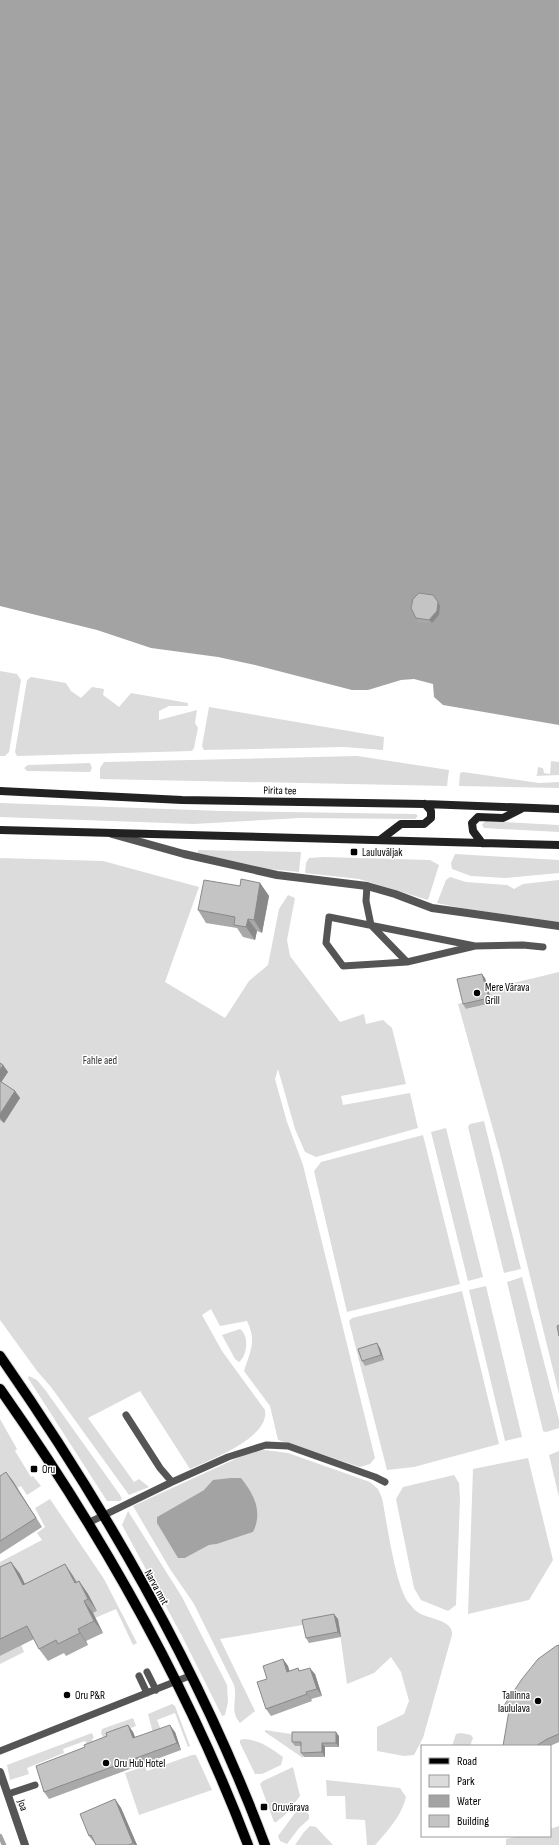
<svg xmlns="http://www.w3.org/2000/svg" width="559" height="1845" viewBox="0 0 559 1845" font-family="'Sofia Sans Condensed',sans-serif">
  <style>
    .green { fill: #dcdcdc; fill-rule: evenodd }
    .water { fill: #a3a3a3 }
    .lines { fill: none; stroke-linecap: round; stroke-linejoin: round }
    .stream { stroke: #a3a3a3; stroke-width: 4.5 }
    .primary-casing { stroke: #dbdbdb; stroke-width: 12 }
    .lane { stroke: #555; stroke-width: 7 }
    .street { stroke: #555; stroke-width: 8 }
    .secondary { stroke: #222; stroke-width: 8 }
    .primary { stroke: #000; stroke-width: 10 }
    .wall { fill: #a9a9a9 }
    .shaded-wall { fill: #898989 }
    .building { fill: #c4c4c4; stroke: #898989 }
    .poi-dot { fill: #000; stroke: #fff; stroke-width: 1.5 }
    .labels { text-anchor: middle; stroke-width: 3; stroke-linejoin: round; paint-order: stroke }
    .street-label { font-size: 11px; fill: #000; stroke: #fff }
    .poi-label { font-size: 11px; fill: #000; stroke: #fff; text-anchor: start }
    .park-label { font-size: 11px; fill: #333; stroke: #fff }
  </style>
  <rect width="100%" height="100%" fill="#fff"/>
  <path class="green" d="M0,671L17,674L21,680L9,752L5,756H0Z
    M31,677L66,683L71,691L81,698L92,687L104,689L103,695L119,707L131,693L188,703V706H169L159,711V720L197,710L195,723L198,728L194,748L192,751L17,756L15,752L27,680Z
    M209,707L384,737L383,750L344,747L204,750L202,746Z
    M357,756L449,770L447,786L100,779V768L104,762Z
    M551,761L559,762V775L535,776L537,775L538,767L543,768L544,773L550,774Z
    M90,763L92,768L90,772L27,771L24,768L28,765Z
    M463,772L539,783L559,782V788L459,786L460,773Z
    M0,803L222,811L416,814L418,816L415,819L299,818L194,824L0,817Z
    M485,821L559,825V832L484,828L482,825Z
    M198,850L301,852L299,872L269,869L198,853Z
    M455,854L559,860V873L506,878L471,876L452,869L451,863Z
    M324,857L430,860L439,865L428,900L359,879L305,873L306,863L309,858Z
    M0,858L103,861L199,887L165,982L225,1018L249,981L268,965L279,909L288,895L295,898L287,940L290,956L340,1022L364,1014L366,1024L383,1020L392,1028L406,1084L341,1096L343,1105L410,1093L418,1128L316,1157L305,1152L295,1129L278,1069L275,1079L287,1122L303,1165L375,1458L370,1464L360,1467L278,1440L270,1406L244,1371C250,1352 257,1341 247,1321L220,1326L211,1309L202,1315L222,1351L265,1410C270,1438 211,1459 190,1469L140,1391L88,1418L134,1482L139,1479L149,1487L129,1495L51,1387L37,1371L0,1320Z
    M450,877L466,882L507,885L514,889L523,884L559,880V922L460,908L437,903L446,880Z
    M559,972V1394L501,1158L458,1004L465,1002L467,1009L492,1003L488,989Z
    M484,1121L521,1269L504,1273L468,1127L470,1124Z
    M446,1128L483,1277L468,1281L431,1132Z
    M423,1135L460,1284L347,1312L314,1171L321,1162Z
    M522,1277L559,1420V1428L546,1432L543,1431L507,1282Z
    M486,1286L522,1437L505,1441L469,1290Z
    M462,1291L499,1444L414,1467L387,1470L349,1321L352,1318Z
    M240,1329C249,1335 248,1355 239,1362L235,1359L222,1335Z
    M29,1376L37,1380L46,1391L120,1495L122,1499L120,1501H107L28,1378Z
    M0,1419L17,1449L15,1451L31,1477L33,1476L41,1486L27,1495L21,1486L17,1488L8,1475L0,1480Z
    M264,1450L288,1453L370,1482L378,1489L382,1498C387,1522 395,1584 408,1602C411,1605 415,1611 419,1613C428,1619 454,1620 452,1635L423,1738L414,1755L404,1756L377,1751V1727L404,1714L409,1701L401,1672L391,1657L374,1673L347,1684L338,1619L220,1639L255,1711L240,1723C229,1710 238,1700 234,1685L194,1604L170,1569L133,1506L244,1455ZM204,1490L253,1532L217,1544L209,1545L185,1558L157,1517Z
    M559,1451V1497L549,1455Z
    M528,1458L553,1560L529,1600L468,1614L473,1469Z
    M454,1475L459,1483L460,1499L456,1605L448,1611L421,1600L414,1588L396,1499L403,1487Z
    M50,1499L104,1579L137,1643L133,1645L116,1609L95,1618L93,1613L97,1611L88,1594L36,1607L18,1572L1,1581L0,1580V1562L42,1540L37,1533L45,1527L35,1508Z
    M128,1511L182,1597L227,1685L228,1702L225,1715L222,1716L182,1636L122,1525Z
    M20,1642L24,1652L0,1664V1656L18,1647Z
    M172,1704L175,1706L190,1746L188,1747L175,1713L157,1720L161,1730L153,1733L148,1714Z
    M133,1718L136,1726L104,1739L101,1733L102,1729Z
    M265,1730L304,1736L303,1758L265,1732Z
    M92,1733L94,1738L92,1739L93,1742L87,1745L85,1741L63,1749L64,1753L27,1768L29,1774L10,1780L7,1765Z
    M461,1733L471,1735L473,1738L470,1746H452L456,1734Z
    M244,1739C260,1740 271,1748 283,1757L281,1765L262,1774H255L240,1743V1740Z
    M192,1755H196L212,1790L139,1815L125,1773L145,1766L147,1771Z
    M293,1767L300,1796L285,1815L276,1822H274L260,1784L263,1781Z
    M326,1780L400,1788L406,1797C402,1815 389,1829 377,1843L375,1845H367L365,1820L346,1819L345,1796H327Z
    M301,1805H303L309,1815V1819L299,1828L287,1844L280,1841L278,1836Z
    M310,1826L316,1827L333,1845H295L304,1832Z
    M559,1826V1845H506V1839L520,1836H550V1829Z"/>
  <path class="water" d="M0,0H559V725L443,705L434,697L433,684L414,679L401,680L368,690H352L255,665L218,657L151,648L97,630L0,606Z
    M231,1478H241C254,1494 263,1512 253,1532L217,1544L209,1545L185,1558H178L157,1523V1517L204,1490L213,1480Z"/>
  <g class="lines">
    <path class="stream" d="M0,1836L4,1845"/>
    <defs>
      <path id="primary" d="M0,1356C106,1508 200,1671 265,1845
        M0,1389C100,1531 186,1682 248,1845"/>
    </defs>
    <use href="#primary" class="primary-casing"/>
    <path class="lane" d="M367,886L366,901L371,925L407,962L343,966L326,943L329,917L475,946L407,962
      M475,946L523,945L543,947
      M126,1415L160,1468L172,1482
      M88,1523L172,1482L228,1457L266,1445L288,1446L375,1477L385,1482
      M147,1672L156,1690
      M139,1676L147,1693
      M0,1751L192,1675
      M8,1794L35,1785"/>
    <path class="street" d="M112,834L184,854L277,875L367,886L395,894L432,908L559,926
      M0,1772L25,1845"/>
    <path class="secondary" d="M0,791L182,800L425,804L559,809
      M0,830L559,845
      M380,840L401,824H424L431,818V811L425,804
      M482,843L473,831L472,823L478,817L503,818L521,809"/>
    <use href="#primary" class="primary"/>
  </g>
  <path class="wall" d="M433,595L440,606L439,615L432,623L419,622L416,618Z
    M260,883L269,896L262,933L257,931L255,940L243,937L237,928L206,923L198,910L240,886Z
    M485,978L492,1003L466,1009L463,1004Z
    M0,1063L3,1065L8,1072L1,1082L15,1091L20,1098L4,1123L0,1120Z
    M380,1348L384,1360L365,1366L362,1361Z
    M6,1472L42,1527L0,1554V1476Z
    M11,1562L20,1574L25,1584L65,1564L77,1582L79,1581L88,1594L97,1611L93,1613L103,1633L86,1641L88,1645L66,1656L64,1653L48,1661L39,1649L34,1639L0,1656V1567Z
    M338,1619L341,1637L309,1643L306,1638Z
    M559,1645V1742L550,1746H503L509,1713H507L503,1707Z
    M283,1659L288,1666L289,1671L298,1668L300,1671L315,1674L322,1696L311,1699L312,1701L271,1716L266,1709L267,1679Z
    M128,1725L133,1732L135,1737L175,1732L181,1750L49,1799L44,1792L107,1736Z
    M339,1736V1747H325V1757H304L301,1753V1746H295L292,1742Z
    M115,1799L121,1808L137,1845H96L89,1836Z"/>
  <path class="shaded-wall" d="M438,602L440,606L439,615L432,623L429,620Z
    M260,883L269,896L262,933L254,920Z
    M248,919L257,931L255,940L246,927Z
    M482,974L485,978L492,1003L489,998Z
    M3,1065L8,1072L0,1084V1070Z
    M15,1091L20,1098L4,1123L0,1118V1114Z
    M377,1343L380,1348L384,1360L381,1355Z
    M6,1472L13,1481L42,1527L36,1518Z
    M11,1562L20,1574L31,1597L23,1585Z
    M65,1564L73,1576L83,1596L75,1583Z
    M79,1581L88,1594L97,1611L88,1599Z
    M84,1601L93,1613L103,1633L94,1621Z
    M334,1614L338,1619L341,1637L338,1632Z
    M78,1629L86,1641L88,1645L80,1633Z
    M283,1659L288,1666L292,1679L287,1672Z
    M310,1668L315,1674L322,1696L317,1689Z
    M306,1692L311,1699L312,1701L307,1694Z
    M128,1725L133,1732L138,1745L133,1738Z
    M170,1725L175,1732L181,1750L177,1743Z
    M336,1732L339,1736V1747L336,1743Z
    M322,1743L325,1747V1757L322,1752Z
    M115,1799L121,1808L137,1845H135L133,1843Z"/>
  <path class="building" d="M419,593L433,595L438,602L437,611L429,620L416,618L411,608L413,599Z
    M241,879L260,883L254,920L248,919L246,927L234,925L235,917L198,910L204,880L240,886Z
    M482,974L489,998L463,1004L457,979Z
    M0,1063L3,1065L0,1070Z
    M0,1081L15,1091L0,1114Z
    M559,1325V1336L557,1326Z
    M377,1343L381,1355L362,1361L358,1349Z
    M6,1472L36,1518L0,1541V1476Z
    M11,1562L23,1585L65,1564L75,1583L79,1581L88,1599L84,1601L94,1621L78,1629L80,1633L58,1644L56,1640L39,1649L27,1626L0,1639V1567Z
    M334,1614L338,1632L306,1638L302,1620Z
    M559,1645V1734L547,1739L536,1746H503L510,1705L503,1707L522,1679L538,1659L556,1646Z
    M283,1659L287,1672L298,1668L299,1671L310,1668L317,1689L306,1692L307,1694L266,1709L257,1682L267,1679L263,1666Z
    M128,1725L133,1738L170,1725L177,1743L44,1792L36,1766L85,1747L84,1745L107,1736L106,1733Z
    M292,1732H336V1743H322V1752L301,1753V1742H292Z
    M115,1799L133,1843L129,1845H96L91,1835L89,1836L80,1814Z"/>
  <g class="poi-dot">
    <rect x="350" y="848" width="8" height="8" rx="2"/>
    <circle cx="477" cy="993" r="4"/>
    <rect x="30" y="1465" width="8" height="8" rx="2"/>
    <circle cx="67" cy="1695" r="4"/>
    <circle cx="538" cy="1701" r="4"/>
    <circle cx="106" cy="1763" r="4"/>
    <rect x="260" y="1803" width="8" height="8" rx="2"/>
  </g>
  <g class="labels">
    <g class="street-label">
      <text transform="translate(280 790) rotate(1)" y="4">Pirita tee</text>
      <text transform="translate(157 1587) rotate(61)" y="4">Narva mnt</text>
      <text transform="translate(23 1805) rotate(71)" y="4">Joa</text>
    </g>
    <g class="poi-label">
      <text x="362" y="856">Lauluväljak</text>
      <text x="485" y="991">Mere Värava<tspan x="485" dy="13">Grill</tspan></text>
      <text x="42" y="1473">Oru</text>
      <text x="75" y="1699">Oru P&amp;R</text>
      <text x="530" y="1699" text-anchor="end">Tallinna<tspan x="530" dy="13">laululava</tspan></text>
      <text x="114" y="1767">Oru Hub Hotel</text>
      <text x="272" y="1811">Oruvärava</text>
    </g>
    <g class="park-label">
      <text x="100" y="1064">Fahle aed</text>
    </g>
  </g>
  <rect x="421" y="1745" width="130" height="92" fill="#ffffff" stroke="#999999"/>
  <rect x="429" y="1758" width="20" height="6" fill="#000000" stroke="#999999"/>
  <text x="457" y="1765" font-size="12" fill="#000000">Road</text>
  <rect x="429" y="1775" width="20" height="12" fill="#dcdcdc" stroke="#999999"/>
  <text x="457" y="1785" font-size="12" fill="#000000">Park</text>
  <rect x="429" y="1795" width="20" height="12" fill="#a3a3a3" stroke="#999999"/>
  <text x="457" y="1805" font-size="12" fill="#000000">Water</text>
  <rect x="429" y="1815" width="20" height="12" fill="#c4c4c4" stroke="#999999"/>
  <text x="457" y="1825" font-size="12" fill="#000000">Building</text>
</svg>
